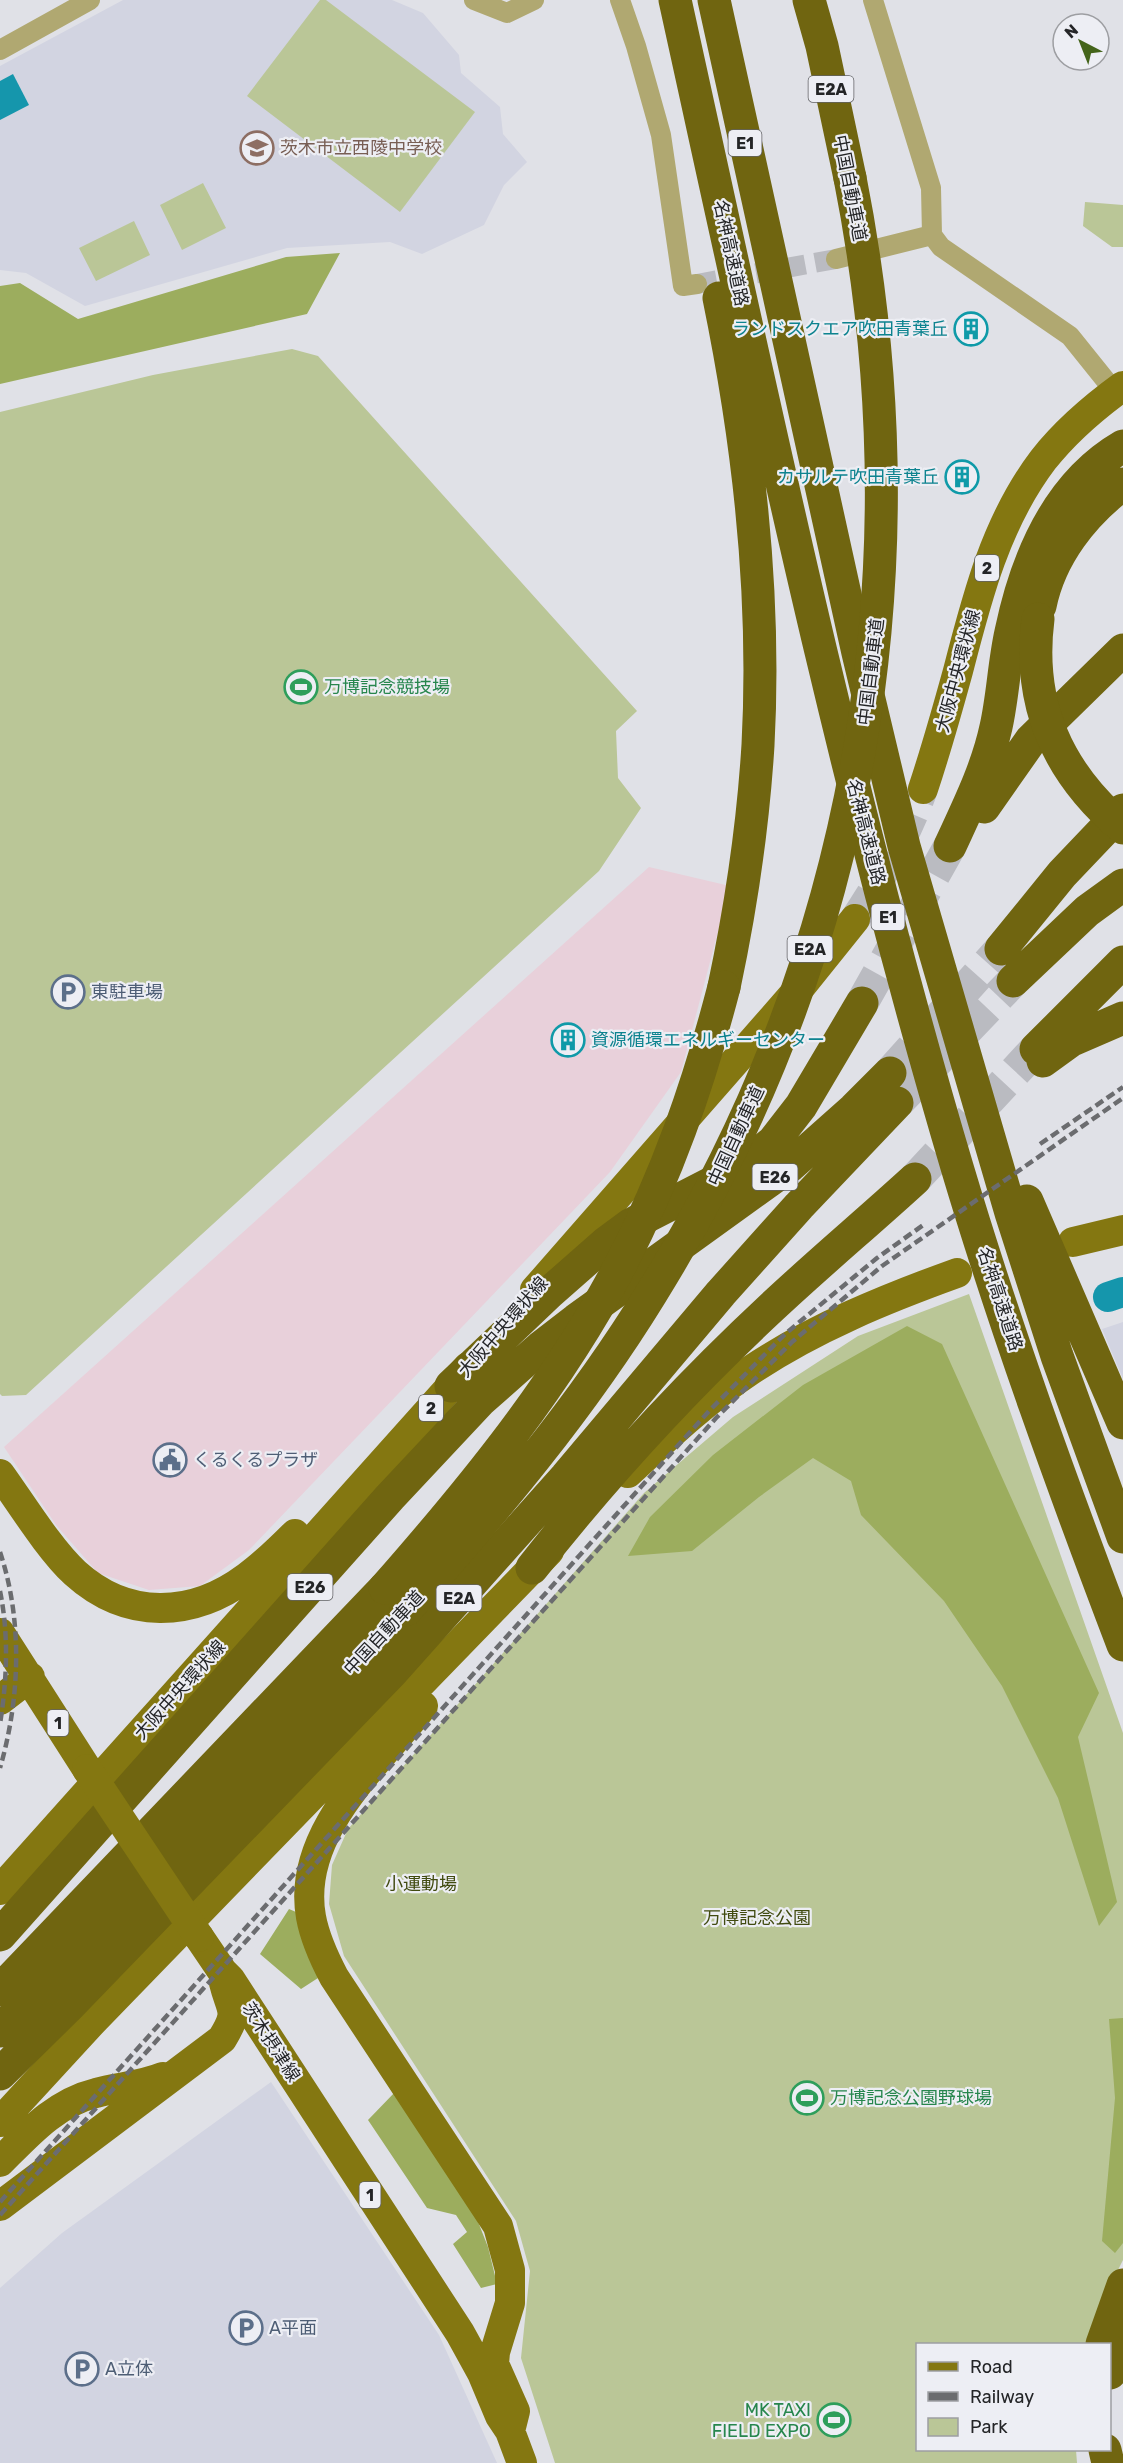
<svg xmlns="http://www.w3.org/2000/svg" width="1123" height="2463" viewBox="0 0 1123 2463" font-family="Rubik,'Noto Sans JP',sans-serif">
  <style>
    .built { fill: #d2d4e1 }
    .industrial { fill: #e8d0da }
    .green { fill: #bac697 }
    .forest { fill: #9cad5e }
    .water { fill: #1596ac }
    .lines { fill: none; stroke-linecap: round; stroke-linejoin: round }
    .river { stroke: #1596ac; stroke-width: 30 }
    .minor-tunnel { stroke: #babbc1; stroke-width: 20; stroke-dasharray: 20 10; stroke-linecap: butt }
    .primary-tunnel { stroke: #babbc1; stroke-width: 30; stroke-dasharray: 30 15; stroke-linecap: butt }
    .motorway-tunnel { stroke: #babbc1; stroke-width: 33; stroke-dasharray: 33 16; stroke-linecap: butt }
    .minor { stroke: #b0a871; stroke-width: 20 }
    .primary { stroke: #847711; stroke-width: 30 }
    .motorway { stroke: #706510; stroke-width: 33 }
    .rail { stroke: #6b6c6f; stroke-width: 4.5; stroke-dasharray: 9 4.5; stroke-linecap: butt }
    .primary-bridge { stroke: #847711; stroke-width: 30 }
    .motorway-bridge { stroke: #706510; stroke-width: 33 }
    .labels { text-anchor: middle; stroke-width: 4.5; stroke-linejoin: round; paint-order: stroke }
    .shield { fill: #edeef4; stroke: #606164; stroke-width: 1.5 }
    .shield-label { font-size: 16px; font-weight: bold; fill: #242527 }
    .education-label { font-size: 18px; fill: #785e54; stroke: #edeef4; text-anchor: start }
    .street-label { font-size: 18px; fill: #242527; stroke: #edeef4 }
    .culture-label { font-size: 18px; fill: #0d838f; stroke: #edeef4; text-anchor: end }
    .leisure-label { font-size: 18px; fill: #27864d; stroke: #edeef4; text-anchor: start }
    .service-label { font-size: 18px; fill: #4e5e75; stroke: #edeef4; text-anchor: start }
    .park-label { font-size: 18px; fill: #414b10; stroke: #edeef4 }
  </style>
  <rect width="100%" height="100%" fill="#e0e1e7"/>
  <path class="built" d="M123,0H392L423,13L459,55L461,73L500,107L503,134L527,162L504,185L484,225L422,254L390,242L287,248L85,306L26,273L0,270V66Z
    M1123,1322V1379L1102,1329Z
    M271,2082L439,2335L497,2463H0V2288L62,2233Z"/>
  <path class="industrial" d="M649,867L730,886L681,1072L610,1172L249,1550L200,1586L149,1590L98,1573L56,1525L4,1447Z"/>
  <path class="green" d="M320,0H326L475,112L400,212L247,96Z
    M203,183L226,228L182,250L160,205Z
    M1085,202L1123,205V247H1112L1083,226Z
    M134,221L150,255L96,281L79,248Z
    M292,349L318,356L637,711L616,731L618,778L641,808L599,871L26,1395L2,1396L0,1394V412L153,375Z
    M969,1294L1123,1733V2260L1099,2308L1091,2344H918V2450H1076L1077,2463H555L521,2358L530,2271L516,2221L344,1956L329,1904L332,1865L348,1829L644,1493L733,1417L858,1336Z"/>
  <path class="forest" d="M340,253L307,314L0,384V286L20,283L78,319L286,257Z
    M907,1326L942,1344L1099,1693L1078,1737L1117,1902L1099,1926L1058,1798L1002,1686L944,1601L861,1515L851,1481L813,1458L759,1497L692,1551L628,1556L650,1517L713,1455L803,1385Z
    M289,1909L303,1915L318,1978L301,1989L260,1954Z
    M1123,2018V2243L1115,2253L1102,2241L1115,2098L1109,2019Z
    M396,2091L471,2204L488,2247L497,2284L481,2288L453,2244L467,2232L456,2215L427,2208L368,2120Z"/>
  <path class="water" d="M13,74L29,105L0,120V81Z"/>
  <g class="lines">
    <path class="river" d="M1108,1297L1123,1292"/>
    <path class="minor-tunnel" d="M697,284L836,259"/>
    <path class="primary-tunnel" d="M855,919C883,876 906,837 923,789"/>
    <path class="motorway-tunnel" d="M862,1003L950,846
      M890,1073L1001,949
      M897,1103L1013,981
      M915,1179L1036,1049"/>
    <path class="minor" d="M474,0L507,13L534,0
      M620,0L636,46L661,135L683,286L697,284
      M873,0L931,188L932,235L941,247L1070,336L1115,392
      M0,50L90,0
      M836,259L932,235"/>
    <path class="primary" d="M923,789C936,750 947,711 958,671C977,597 996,522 1043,460C1065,432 1094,407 1123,386
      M1073,1242L1123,1230
      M535,1290L802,985L855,919
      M628,1473C667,1437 706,1400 751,1370C814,1328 885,1299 957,1273
      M0,1474C21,1503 49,1549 75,1573C127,1620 192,1618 247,1577C265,1564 280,1549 295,1534
      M0,1633L87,1769
      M0,1700L30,1677
      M423,1706C376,1766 296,1833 311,1917C315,1939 324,1958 334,1977L498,2226L510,2270V2303L495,2352L494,2364L515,2411L510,2431
      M0,1890L468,1367
      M199,1937L222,1971L230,1979L460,2333L482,2373L500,2416L510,2431L522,2463
      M0,2122L93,2021L549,1551
      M0,2162C28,2134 55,2103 96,2093C118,2087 141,2086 163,2077
      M0,2206L222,2039C240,2010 231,2012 224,1983"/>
    <path class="motorway" d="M675,0C761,391 843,783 957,1167C1005,1328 1063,1487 1123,1645
      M714,0L858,653L904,846L1011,1213L1057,1356L1123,1537
      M809,0L822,46L850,178
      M719,298C749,444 766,596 758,745C753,826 741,907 724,987
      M1040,606C1050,556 1083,514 1123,484
      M984,807L1031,740L1123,650
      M950,846C968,807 987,769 996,727C1003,696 1004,663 1011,632C1026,560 1056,485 1123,446
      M1001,949L1062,874L1123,810
      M1013,981L1087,911L1123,885
      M1036,1049L1123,962
      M1043,1061L1072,1040L1123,1018
      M1027,1201L1123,1423
      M451,1386L550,1292L607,1242L630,1225L739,1169L773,1142L801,1106L862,1003
      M532,1568C605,1475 685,1388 772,1307C819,1263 868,1222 915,1179
      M0,1935L390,1497L480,1401L541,1347L576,1320L791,1165L854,1109L890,1073
      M0,1990L385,1588
      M0,2031L305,1718L406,1610
      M0,2074L69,2006L392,1672L566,1477L721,1293L799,1206L897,1103
      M1102,2344L1123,2285
      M1110,2373L1123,2330
      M1105,2450L1108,2463"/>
    <path class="rail" d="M1040,1144L1123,1087
      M0,1552C23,1621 20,1699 0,1768
      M0,1591C9,1635 7,1680 0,1724
      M0,2202L709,1411L785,1334L877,1258L926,1223
      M0,2215L716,1418L792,1342L882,1266L1123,1098"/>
    <path class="primary-bridge" d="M87,1769L199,1937"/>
    <path class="motorway-bridge" d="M1038,619C1027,705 1058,773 1123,828
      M385,1588C472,1489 558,1384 620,1266C667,1175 698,1087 724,987
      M406,1610C495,1510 581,1408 651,1294C862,955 927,568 850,178"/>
  </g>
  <defs>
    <symbol id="school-ring" viewBox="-11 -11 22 22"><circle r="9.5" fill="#edeef4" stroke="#8d6e63" stroke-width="1.5"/><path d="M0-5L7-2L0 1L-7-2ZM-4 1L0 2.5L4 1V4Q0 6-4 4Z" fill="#8d6e63"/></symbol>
    <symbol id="building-ring" viewBox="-11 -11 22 22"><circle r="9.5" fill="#edeef4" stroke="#0f9aa8" stroke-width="1.5"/><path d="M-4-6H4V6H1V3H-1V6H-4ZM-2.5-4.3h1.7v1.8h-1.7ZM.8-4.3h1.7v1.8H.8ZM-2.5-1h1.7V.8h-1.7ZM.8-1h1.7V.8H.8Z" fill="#0f9aa8"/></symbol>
    <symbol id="stadium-ring" viewBox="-11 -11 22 22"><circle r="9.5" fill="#edeef4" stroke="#2e9e5b" stroke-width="1.5"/><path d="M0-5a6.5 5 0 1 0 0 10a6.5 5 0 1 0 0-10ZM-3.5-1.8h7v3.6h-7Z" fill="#2e9e5b"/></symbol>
    <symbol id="parking-ring" viewBox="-11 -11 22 22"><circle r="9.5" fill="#edeef4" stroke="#5c6f8a" stroke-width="1.5"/><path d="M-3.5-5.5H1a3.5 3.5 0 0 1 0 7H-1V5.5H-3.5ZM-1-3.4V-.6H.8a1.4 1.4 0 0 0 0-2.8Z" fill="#5c6f8a"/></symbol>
    <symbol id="civic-ring" viewBox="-11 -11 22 22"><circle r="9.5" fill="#edeef4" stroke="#5c6f8a" stroke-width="1.5"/><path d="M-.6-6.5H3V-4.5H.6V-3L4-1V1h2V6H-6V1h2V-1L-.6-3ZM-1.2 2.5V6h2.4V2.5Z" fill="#5c6f8a"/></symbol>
  </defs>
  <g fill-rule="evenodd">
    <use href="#school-ring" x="238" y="129" width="38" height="38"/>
    <use href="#building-ring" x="952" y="310" width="38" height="38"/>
    <use href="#building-ring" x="943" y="458" width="38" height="38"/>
    <use href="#stadium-ring" x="282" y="668" width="38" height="38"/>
    <use href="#parking-ring" x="49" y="973" width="38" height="38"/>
    <use href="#building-ring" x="549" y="1021" width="38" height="38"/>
    <use href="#civic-ring" x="151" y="1441" width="38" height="38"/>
    <use href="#stadium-ring" x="788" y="2079" width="38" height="38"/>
    <use href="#parking-ring" x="227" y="2309" width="38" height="38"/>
    <use href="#parking-ring" x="63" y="2350" width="38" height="38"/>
    <use href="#stadium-ring" x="815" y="2401" width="38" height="38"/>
  </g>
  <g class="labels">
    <g class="shield">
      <rect x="808.5" y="76" width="45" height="26" rx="4.5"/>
      <rect x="728.5" y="130" width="33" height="26" rx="4.5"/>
      <rect x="975" y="555" width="24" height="26" rx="4.5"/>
      <rect x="871.5" y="904" width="33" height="26" rx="4.5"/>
      <rect x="787.5" y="936" width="45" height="26" rx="4.5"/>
      <rect x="752.5" y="1164" width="45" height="26" rx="4.5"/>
      <rect x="419" y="1395" width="24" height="26" rx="4.5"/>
      <rect x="287.5" y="1574" width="45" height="26" rx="4.5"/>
      <rect x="436.5" y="1585" width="45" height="26" rx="4.5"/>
      <rect x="47.5" y="1710" width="21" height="26" rx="4.5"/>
      <rect x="359.5" y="2182" width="21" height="26" rx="4.5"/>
    </g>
    <g class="shield-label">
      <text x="831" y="95">E2A</text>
      <text x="745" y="149">E1</text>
      <text x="987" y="574">2</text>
      <text x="888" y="923">E1</text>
      <text x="810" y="955">E2A</text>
      <text x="775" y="1183">E26</text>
      <text x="431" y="1414">2</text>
      <text x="310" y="1593">E26</text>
      <text x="459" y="1604">E2A</text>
      <text x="58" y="1729">1</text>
      <text x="370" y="2201">1</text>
    </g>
    <g class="education-label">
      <text x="280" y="154">茨木市立西陵中学校</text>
    </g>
    <g class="street-label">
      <text transform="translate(850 188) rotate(79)" y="6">中国自動車道</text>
      <text transform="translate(731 253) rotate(78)" y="6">名神高速道路</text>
      <text transform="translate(958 671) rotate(-75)" y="6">大阪中央環状線</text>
      <text transform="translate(871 672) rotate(-83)" y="6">中国自動車道</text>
      <text transform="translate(866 832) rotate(76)" y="6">名神高速道路</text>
      <text transform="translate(736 1136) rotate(-65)" y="6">中国自動車道</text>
      <text transform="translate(1000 1299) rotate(72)" y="6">名神高速道路</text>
      <text transform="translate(503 1327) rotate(-49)" y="6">大阪中央環状線</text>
      <text transform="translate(384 1633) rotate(-47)" y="6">中国自動車道</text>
      <text transform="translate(180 1690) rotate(-48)" y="6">大阪中央環状線</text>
      <text transform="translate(271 2042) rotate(57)" y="6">茨木摂津線</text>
    </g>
    <g class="culture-label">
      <text x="948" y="335">ランドスクエア吹田青葉丘</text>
      <text x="939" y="483">カサルテ吹田青葉丘</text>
      <text x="591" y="1046" text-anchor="start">資源循環エネルギーセンター</text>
    </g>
    <g class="leisure-label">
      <text x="324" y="693">万博記念競技場</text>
      <text x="830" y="2104">万博記念公園野球場</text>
      <text x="811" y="2416" text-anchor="end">MK TAXI<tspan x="811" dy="21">FIELD EXPO</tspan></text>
    </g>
    <g class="service-label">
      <text x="91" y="998">東駐車場</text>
      <text x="193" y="1466">くるくるプラザ</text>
      <text x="269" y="2334">A平面</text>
      <text x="105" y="2375">A立体</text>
    </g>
    <g class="park-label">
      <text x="421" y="1890">小運動場</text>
      <text x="757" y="1924">万博記念公園</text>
    </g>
  </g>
  <rect x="916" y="2343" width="195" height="108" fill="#edeef4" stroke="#9d9ea2" stroke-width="1.5"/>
  <rect x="928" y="2362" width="30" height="9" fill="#847711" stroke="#9d9ea2" stroke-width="1.5"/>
  <text x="970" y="2373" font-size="18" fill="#242527">Road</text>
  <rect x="928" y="2392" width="30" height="9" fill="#6b6c6f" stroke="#9d9ea2" stroke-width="1.5"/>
  <text x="970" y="2403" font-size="18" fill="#242527">Railway</text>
  <rect x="928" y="2418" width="30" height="18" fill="#bac697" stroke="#9d9ea2" stroke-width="1.5"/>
  <text x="970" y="2433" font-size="18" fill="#242527">Park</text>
  <g transform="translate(1081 42) rotate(318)"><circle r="28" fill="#edeef4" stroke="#9d9ea2" stroke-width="1.5"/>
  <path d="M0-4.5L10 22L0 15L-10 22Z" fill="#44641a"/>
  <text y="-9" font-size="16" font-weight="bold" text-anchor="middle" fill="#242527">N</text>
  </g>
</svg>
